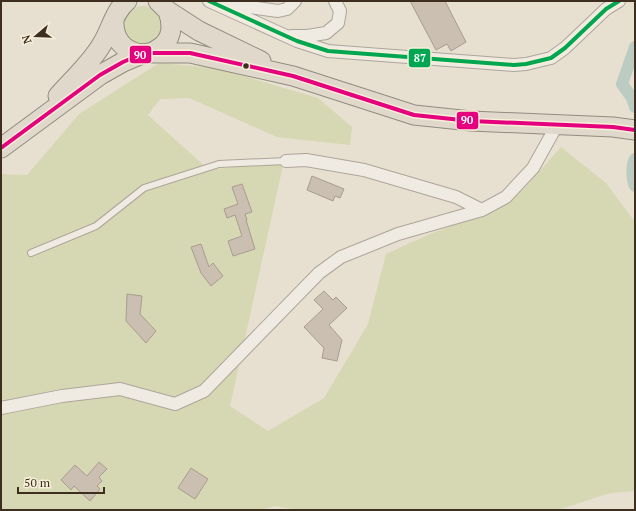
<svg xmlns="http://www.w3.org/2000/svg" width="636" height="511" viewBox="0 0 636 511" font-family="'PT Serif',serif">
  <style>
    .green { fill: #d6d7b3 }
    .lines { fill: none; stroke-linecap: round; stroke-linejoin: round }
    .canal { stroke: #bcccc2; stroke-width: 12 }
    .building { fill: #cbbfb2; stroke: #a89c90 }
    .service-casing { stroke: #ada599; stroke-width: 8 }
    .minor-casing { stroke: #ada599; stroke-width: 14 }
    .trunk-casing { stroke: #928b80; stroke-width: 21 }
    .service { stroke: #efebe3; stroke-width: 6 }
    .minor { stroke: #efebe3; stroke-width: 12 }
    .trunk { stroke: #e0d9cb; stroke-width: 19 }
    .bus-1-casing { stroke: #f7eed8; stroke-width: 7 }
    .bus-2-casing { stroke: #f7eed8; stroke-width: 7 }
    .bus-1 { stroke: #e5007d; stroke-width: 4 }
    .bus-2 { stroke: #00a651; stroke-width: 4 }
    .bus-dot { fill: #3d2e20; stroke: #f7eed8; stroke-width: 1.5 }
    .line-badge { stroke: #f7eed8; stroke-width: 1.5 }
    .badge-label { font-size: 11px; text-anchor: middle; font-weight: bold; fill: #fff }
  </style>
  <rect width="100%" height="100%" fill="#e7e0d1"/>
  <path class="green" d="M124 25a19 19 0 1 1 38 0a19 19 0 1 1-38 0Z
    M159,63L216,68L318,98L352,127L350,145L277,137L189,98L160,99L148,115L209,170L284,161L230,406L268,431L324,398L368,324L386,254L430,234L488,212L520,193L561,147L606,183L635,222V491L610,493L558,510H298L275,506L261,510H1V174L27,175L79,114Z"/>
  <g class="lines">
    <path class="canal" d="M635,47L622,84L632,98L635,107
      M635,159C631,165 632,180 635,186"/>
  </g>
  <path class="building" d="M410,1H445L466,42L451,51L447,44L436,50Z
    M312,176L344,189L340,198L335,196L333,201L307,190Z
    M242,184L252,212L245,214L247,220H246L255,249L233,256L228,241L242,236L235,215L227,218L224,209L238,204L232,187Z
    M201,244L209,267L213,263L223,276L211,286L201,273L191,247Z
    M324,291L333,300L336,297L347,308L329,325L342,340L337,361L322,358L324,348L304,327L323,309L314,300Z
    M127,294L142,296L140,314L156,331L146,343L126,321Z
    M99,462L107,469L99,477L102,481L97,486L100,489L90,501L74,486L71,490L61,480L75,465L87,476Z
    M191,468L208,479L195,499L178,488Z"/>
  <g class="lines">
    <defs>
      <path id="service" d="M31,253L96,226L144,188L219,164L286,161"/>
      <path id="minor" d="M209,1L297,41L328,51L514,65L526,64L551,58L565,48L606,9L619,1
        M222,3L278,11L287,9L295,1
        M291,36H307L326,33L338,23L340,11L335,1
        M286,161L306,160L364,170L456,197L482,210
        M1,408L62,396L120,389L175,404L204,391L319,273L341,257L398,234L482,210L506,197L533,168L557,125"/>
      <path id="trunk" d="M158,1L168,11L199,31L261,61
        M114,20C113,38 123,52 142,54
        M150,53C170,45 175,31 168,11
        M58,96C73,79 91,63 102,44C111,30 114,11 127,1
        M1,148L100,75L123,62L142,54L150,53H190L293,76L414,115L471,121L613,127L635,130"/>
    </defs>
    <use href="#service" class="service-casing"/>
    <use href="#minor" class="minor-casing"/>
    <use href="#trunk" class="trunk-casing"/>
    <use href="#service" class="service"/>
    <use href="#minor" class="minor"/>
    <use href="#trunk" class="trunk"/>
    <defs>
      <path id="bus-1" d="M1,148L100,75L123,62L142,54L150,53H190L293,76L414,115L471,121L613,127L635,130"/>
      <path id="bus-2" d="M209,1L297,41L328,51L514,65L526,64L551,58L565,48L606,9L619,1"/>
    </defs>
    <use href="#bus-1" class="bus-1-casing"/>
    <use href="#bus-2" class="bus-2-casing"/>
    <use href="#bus-1" class="bus-1"/>
    <use href="#bus-2" class="bus-2"/>
  </g>
  <circle class="bus-dot" cx="246" cy="66" r="3.5"/>
  <g class="line-badge">
    <rect x="129" y="45" width="23" height="19" rx="4" fill="#e5007d"/>
    <rect x="408" y="48" width="23" height="20" rx="4" fill="#00a651"/>
    <rect x="456" y="111" width="23" height="19" rx="4" fill="#e5007d"/>
  </g>
  <g class="badge-label">
    <text x="140" y="59">90</text>
    <text x="420" y="62">87</text>
    <text x="467" y="124">90</text>
  </g>
  <rect width="636" height="511" fill="none" stroke="#3d2e20" stroke-width="4"/>
  <g transform="translate(36 36) rotate(251)" stroke="#f7eed8" stroke-width="3" paint-order="stroke">
  <path d="M0-3L7 15L0 10L-7 15Z" fill="#3d2e20"/>
  <text y="-6" font-size="11" font-weight="bold" text-anchor="middle" fill="#3d2e20">N</text>
  </g>
  <path d="M18 487v6h86v-6" fill="none" stroke="#3d2e20" stroke-width="2"/>
  <text x="24" y="487" font-size="12" fill="#3d2e20" stroke="#f7eed8" stroke-width="3" paint-order="stroke">50 m</text>
</svg>
